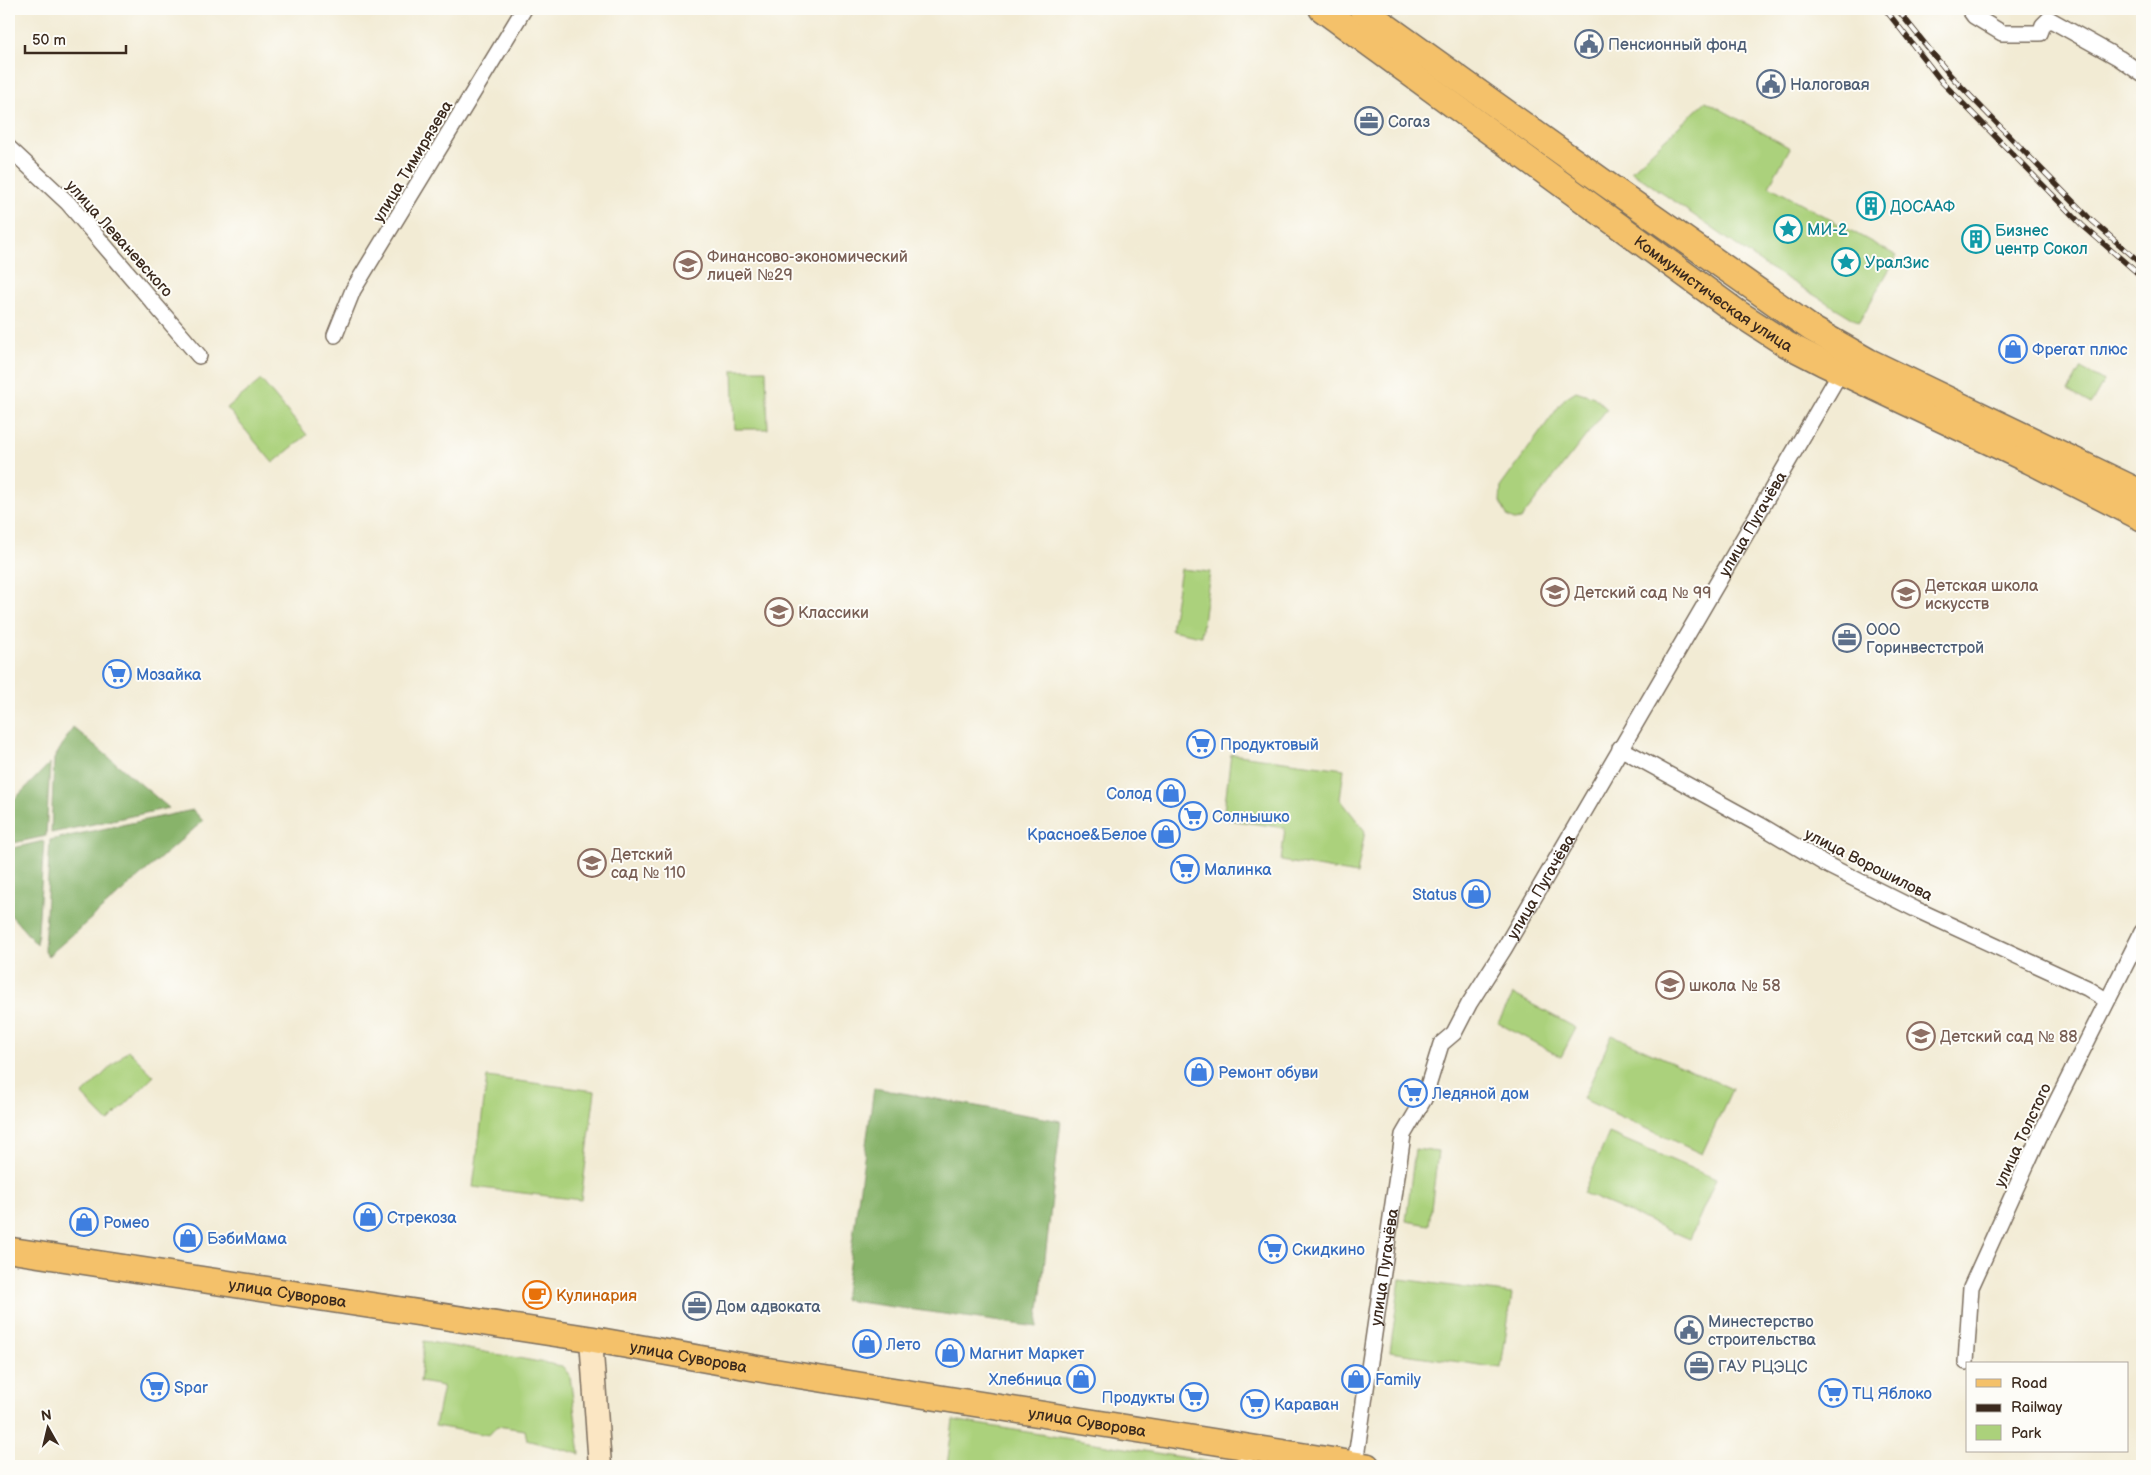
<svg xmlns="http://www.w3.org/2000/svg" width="2151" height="1475" viewBox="0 0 2151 1475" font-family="'Balsamiq Sans',sans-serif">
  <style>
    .green { fill: #abd17b; stroke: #737e4c }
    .forest { fill: #88b36b; stroke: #626e44 }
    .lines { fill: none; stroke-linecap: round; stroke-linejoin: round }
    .street-casing { stroke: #7b6e5e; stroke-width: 18 }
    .secondary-casing { stroke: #7b6e5e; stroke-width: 25 }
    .primary-casing { stroke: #7b6e5e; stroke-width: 28 }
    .street { stroke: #fff; stroke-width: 15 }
    .secondary { stroke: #fbe6c3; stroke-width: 22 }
    .primary { stroke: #f4c16a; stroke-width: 25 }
    .rail-casing { stroke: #3b2a1e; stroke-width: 5.5 }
    .rail { stroke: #fdfcf7; stroke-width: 4; stroke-dasharray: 11; stroke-linecap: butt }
    .labels { text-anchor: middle; stroke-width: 4; stroke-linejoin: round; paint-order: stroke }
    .service-label { font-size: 16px; fill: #4e5e75; stroke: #fdfcf7; text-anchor: start }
    .street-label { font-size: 16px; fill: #3b2a1e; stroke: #fdfcf7 }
    .culture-label { font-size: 16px; fill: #0d838f; stroke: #fdfcf7; text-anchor: start }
    .education-label { font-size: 16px; fill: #785e54; stroke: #fdfcf7; text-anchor: start }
    .shop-label { font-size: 16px; fill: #366cbe; stroke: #fdfcf7; text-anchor: start }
    .food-label { font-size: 16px; fill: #c56008; stroke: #fdfcf7; text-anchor: start }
  </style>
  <rect width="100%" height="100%" fill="#fdfcf7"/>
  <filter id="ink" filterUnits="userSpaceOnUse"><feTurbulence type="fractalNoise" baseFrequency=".02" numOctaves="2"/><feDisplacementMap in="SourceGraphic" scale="10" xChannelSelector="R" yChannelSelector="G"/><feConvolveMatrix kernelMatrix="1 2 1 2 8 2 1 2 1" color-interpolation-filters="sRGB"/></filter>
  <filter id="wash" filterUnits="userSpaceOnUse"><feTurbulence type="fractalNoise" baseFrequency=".0096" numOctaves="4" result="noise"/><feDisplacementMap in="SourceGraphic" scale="20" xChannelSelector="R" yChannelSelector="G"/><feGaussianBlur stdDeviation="1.12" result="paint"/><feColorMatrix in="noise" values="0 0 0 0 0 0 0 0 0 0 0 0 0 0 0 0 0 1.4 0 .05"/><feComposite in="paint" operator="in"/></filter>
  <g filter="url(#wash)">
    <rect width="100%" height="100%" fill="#f2ebd4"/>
    <path class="green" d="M1706,101L1790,148L1769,186L1897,256L1859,322L1766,266L1631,171Z
      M2081,368L2104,381L2091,404L2068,391Z
      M733,370H766L768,429H735Z
      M261,380L307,435L273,463L227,408Z
      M1576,391L1594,397L1607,409L1521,519L1514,520L1508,517L1500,502L1501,486L1565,398Z
      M1181,569L1210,572L1201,636L1171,630Z
      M1231,754L1344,769L1340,799L1365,831L1357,874L1281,861L1285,828L1223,819Z
      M1513,994L1576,1028L1561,1057L1498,1023Z
      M1612,1035L1732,1089L1702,1154L1583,1099Z
      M128,1050L154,1076L108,1122L82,1095Z
      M487,1077L595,1091L581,1200L473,1187Z
      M1609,1133L1716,1179L1690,1239L1583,1193Z
      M1415,1149L1438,1152L1429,1225L1406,1221Z
      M1400,1279L1512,1294L1501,1368L1390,1352Z
      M424,1341L562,1366L570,1376L580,1454L527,1440L525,1430L497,1426L489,1435L435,1426L443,1386L420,1382Z
      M953,1420L1236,1466H947Z"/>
    <path class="forest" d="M73,727L169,808L51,833L54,759Z
      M50,763L46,836L9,844V805Z
      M193,810L203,821L48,956L44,950L50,840Z
      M44,841L37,945L9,913V849Z
      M874,1088L1061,1121L1037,1327L844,1300Z"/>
  </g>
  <g filter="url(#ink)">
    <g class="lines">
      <defs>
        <g id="street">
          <path d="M1969,9L1974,16L2002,33H2040L2043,25L2049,19L2119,58L2142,74"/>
          <path d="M9,148L68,203L199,356"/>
          <path d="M335,335L353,290L524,9"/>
          <path d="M1620,748L1760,825L1829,866L1915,909L2087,988L2106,1000"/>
          <path d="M1966,1362L1971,1287L2039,1137L2142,932"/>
          <path id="s1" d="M1355,1464L1403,1135L1424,1099L1441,1044L1454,1033L1469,1004L1504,949L1841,371"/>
          <path d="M1244,1466L1247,1448"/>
        </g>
        <path id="secondary" d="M591,1339L600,1466"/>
        <g id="primary">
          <path id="s2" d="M1322,9L1738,313L1786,344L1823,363L2030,461L2142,518"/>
          <path d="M1362,9L1606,184L1812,329L1868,361L2142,493"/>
          <path id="s3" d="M9,1250L591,1339L771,1371L1367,1466"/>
        </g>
      </defs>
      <use href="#street" class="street-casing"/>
      <use href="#secondary" class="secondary-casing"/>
      <use href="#primary" class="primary-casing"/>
      <use href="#street" class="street"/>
      <use href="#secondary" class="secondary"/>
      <use href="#primary" class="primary"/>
      <defs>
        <path id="rail" d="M1885,9L1942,82L2082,225L2142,277
          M1897,9L1950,75L2089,218L2142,264"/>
      </defs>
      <use href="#rail" class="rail-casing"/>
      <use href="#rail" class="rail"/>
    </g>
  </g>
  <defs>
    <symbol id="civic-ring" viewBox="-11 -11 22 22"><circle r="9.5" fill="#fdfcf7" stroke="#5c6f8a" stroke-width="1.5"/><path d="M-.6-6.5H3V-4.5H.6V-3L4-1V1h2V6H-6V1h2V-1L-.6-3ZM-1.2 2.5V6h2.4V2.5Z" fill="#5c6f8a"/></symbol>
    <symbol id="office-ring" viewBox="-11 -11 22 22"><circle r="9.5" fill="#fdfcf7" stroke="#5c6f8a" stroke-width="1.5"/><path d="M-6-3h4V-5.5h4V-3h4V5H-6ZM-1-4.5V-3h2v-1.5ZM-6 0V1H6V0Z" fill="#5c6f8a"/></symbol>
    <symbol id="building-ring" viewBox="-11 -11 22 22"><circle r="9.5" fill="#fdfcf7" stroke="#0f9aa8" stroke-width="1.5"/><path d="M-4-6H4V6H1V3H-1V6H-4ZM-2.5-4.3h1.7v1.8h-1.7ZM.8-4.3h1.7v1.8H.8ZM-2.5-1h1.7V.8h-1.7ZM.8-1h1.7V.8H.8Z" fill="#0f9aa8"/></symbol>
    <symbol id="sight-ring" viewBox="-11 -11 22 22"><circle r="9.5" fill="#fdfcf7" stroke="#0f9aa8" stroke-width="1.5"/><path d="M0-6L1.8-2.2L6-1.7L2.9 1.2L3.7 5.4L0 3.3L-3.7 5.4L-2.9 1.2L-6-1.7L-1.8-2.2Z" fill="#0f9aa8"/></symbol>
    <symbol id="school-ring" viewBox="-11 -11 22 22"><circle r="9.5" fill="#fdfcf7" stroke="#8d6e63" stroke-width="1.5"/><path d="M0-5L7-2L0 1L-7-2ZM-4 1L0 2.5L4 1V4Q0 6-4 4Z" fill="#8d6e63"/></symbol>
    <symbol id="shop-ring" viewBox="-11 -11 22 22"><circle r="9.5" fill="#fdfcf7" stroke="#3f7fe0" stroke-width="1.5"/><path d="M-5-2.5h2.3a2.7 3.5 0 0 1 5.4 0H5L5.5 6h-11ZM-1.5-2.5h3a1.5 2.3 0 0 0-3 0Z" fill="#3f7fe0"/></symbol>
    <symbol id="supermarket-ring" viewBox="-11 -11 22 22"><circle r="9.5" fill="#fdfcf7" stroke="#3f7fe0" stroke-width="1.5"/><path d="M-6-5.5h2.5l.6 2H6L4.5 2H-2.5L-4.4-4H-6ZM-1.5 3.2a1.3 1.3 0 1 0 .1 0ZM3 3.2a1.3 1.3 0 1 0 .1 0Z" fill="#3f7fe0"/></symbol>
    <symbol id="cafe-ring" viewBox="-11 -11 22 22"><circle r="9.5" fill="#fdfcf7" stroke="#e8710a" stroke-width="1.5"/><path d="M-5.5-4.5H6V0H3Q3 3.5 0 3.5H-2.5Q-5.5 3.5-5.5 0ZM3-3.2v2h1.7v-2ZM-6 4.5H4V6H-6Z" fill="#e8710a"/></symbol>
  </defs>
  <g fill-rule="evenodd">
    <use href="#civic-ring" x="1573" y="28" width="32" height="32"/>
    <use href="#civic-ring" x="1755" y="68" width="32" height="32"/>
    <use href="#office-ring" x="1353" y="105" width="32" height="32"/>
    <use href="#building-ring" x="1855" y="190" width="32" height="32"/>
    <use href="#sight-ring" x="1772" y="213" width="32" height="32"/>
    <use href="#building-ring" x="1960" y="223" width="32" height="32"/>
    <use href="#sight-ring" x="1830" y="246" width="32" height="32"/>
    <use href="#school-ring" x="672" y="249" width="32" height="32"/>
    <use href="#shop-ring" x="1997" y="333" width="32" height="32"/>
    <use href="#school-ring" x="1539" y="576" width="32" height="32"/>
    <use href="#school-ring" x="1890" y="578" width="32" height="32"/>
    <use href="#school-ring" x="763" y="596" width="32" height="32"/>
    <use href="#office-ring" x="1831" y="622" width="32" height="32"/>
    <use href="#supermarket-ring" x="101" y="658" width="32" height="32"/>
    <use href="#supermarket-ring" x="1185" y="728" width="32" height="32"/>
    <use href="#shop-ring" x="1155" y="777" width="32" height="32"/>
    <use href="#supermarket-ring" x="1177" y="800" width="32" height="32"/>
    <use href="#shop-ring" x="1150" y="818" width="32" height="32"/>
    <use href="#school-ring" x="576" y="847" width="32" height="32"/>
    <use href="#supermarket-ring" x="1169" y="853" width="32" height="32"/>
    <use href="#shop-ring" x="1460" y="878" width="32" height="32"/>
    <use href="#school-ring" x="1654" y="969" width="32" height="32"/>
    <use href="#school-ring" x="1905" y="1020" width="32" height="32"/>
    <use href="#shop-ring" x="1183" y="1056" width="32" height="32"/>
    <use href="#supermarket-ring" x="1397" y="1077" width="32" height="32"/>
    <use href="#shop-ring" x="352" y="1201" width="32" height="32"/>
    <use href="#shop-ring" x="68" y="1206" width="32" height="32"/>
    <use href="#shop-ring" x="172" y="1222" width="32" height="32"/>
    <use href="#supermarket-ring" x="1257" y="1233" width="32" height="32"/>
    <use href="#cafe-ring" x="521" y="1279" width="32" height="32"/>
    <use href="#office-ring" x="681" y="1290" width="32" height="32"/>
    <use href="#civic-ring" x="1673" y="1314" width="32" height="32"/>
    <use href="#shop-ring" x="851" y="1328" width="32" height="32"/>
    <use href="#shop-ring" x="934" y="1337" width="32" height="32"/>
    <use href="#office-ring" x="1683" y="1350" width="32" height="32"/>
    <use href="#shop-ring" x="1065" y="1363" width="32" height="32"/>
    <use href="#shop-ring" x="1340" y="1363" width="32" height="32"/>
    <use href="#supermarket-ring" x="139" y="1371" width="32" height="32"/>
    <use href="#supermarket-ring" x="1817" y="1377" width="32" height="32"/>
    <use href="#supermarket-ring" x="1178" y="1381" width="32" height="32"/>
    <use href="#supermarket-ring" x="1239" y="1388" width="32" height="32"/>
  </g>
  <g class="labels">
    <g class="service-label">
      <text x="1608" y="50">Пенсионный фонд</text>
      <text x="1790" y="90">Налоговая</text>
      <text x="1388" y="127">Согаз</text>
      <text x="1866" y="635">ООО<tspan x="1866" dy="18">Горинвестстрой</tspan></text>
      <text x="716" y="1312">Дом адвоката</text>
      <text x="1708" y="1327">Минестерство<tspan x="1708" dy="18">строительства</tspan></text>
      <text x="1718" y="1372">ГАУ РЦЭЦС</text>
    </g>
    <g class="street-label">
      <text transform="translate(412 161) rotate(-59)" y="6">улица Тимирязева</text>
      <text transform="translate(120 238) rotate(48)" y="6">улица Леваневского</text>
      <text dy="6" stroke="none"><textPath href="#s2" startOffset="484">Коммунистическая улица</textPath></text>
      <text dy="6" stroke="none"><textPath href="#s1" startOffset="1039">улица Пугачёва</textPath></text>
      <text transform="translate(1869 864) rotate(27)" y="6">улица Ворошилова</text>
      <text dy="6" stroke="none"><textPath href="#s1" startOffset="619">улица Пугачёва</textPath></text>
      <text transform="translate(2022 1135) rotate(-65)" y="6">улица Толстого</text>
      <text dy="6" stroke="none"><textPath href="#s1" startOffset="199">улица Пугачёва</textPath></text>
      <text dy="6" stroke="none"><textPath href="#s3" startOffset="282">улица Суворова</textPath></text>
      <text dy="6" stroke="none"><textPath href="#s3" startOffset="688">улица Суворова</textPath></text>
      <text dy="6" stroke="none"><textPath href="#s3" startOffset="1092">улица Суворова</textPath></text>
    </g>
    <g class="culture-label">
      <text x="1890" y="212">ДОСААФ</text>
      <text x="1807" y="235">МИ-2</text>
      <text x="1995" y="236">Бизнес<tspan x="1995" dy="18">центр Сокол</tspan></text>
      <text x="1865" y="268">УралЗис</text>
    </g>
    <g class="education-label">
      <text x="707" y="262">Финансово-экономический<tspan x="707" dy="18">лицей №29</tspan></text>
      <text x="1925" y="591">Детская школа<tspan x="1925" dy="18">искусств</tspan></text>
      <text x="1574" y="598">Детский сад № 99</text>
      <text x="798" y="618">Классики</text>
      <text x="611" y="860">Детский<tspan x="611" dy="18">сад № 110</tspan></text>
      <text x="1689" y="991">школа № 58</text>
      <text x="1940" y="1042">Детский сад № 88</text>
    </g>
    <g class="shop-label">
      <text x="2032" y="355">Фрегат плюс</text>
      <text x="136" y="680">Мозайка</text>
      <text x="1220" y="750">Продуктовый</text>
      <text x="1152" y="799" text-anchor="end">Солод</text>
      <text x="1212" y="822">Солнышко</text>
      <text x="1147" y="840" text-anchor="end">Красное&amp;Белое</text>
      <text x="1204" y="875">Малинка</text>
      <text x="1457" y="900" text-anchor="end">Status</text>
      <text x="1218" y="1078">Ремонт обуви</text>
      <text x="1432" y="1099">Ледяной дом</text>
      <text x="387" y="1223">Стрекоза</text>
      <text x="103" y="1228">Ромео</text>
      <text x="207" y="1244">БэбиМама</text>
      <text x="1292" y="1255">Скидкино</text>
      <text x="886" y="1350">Лето</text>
      <text x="969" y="1359">Магнит Маркет</text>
      <text x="1062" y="1385" text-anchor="end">Хлебница</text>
      <text x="1375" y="1385">Family</text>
      <text x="174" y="1393">Spar</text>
      <text x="1852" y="1399">ТЦ Яблоко</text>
      <text x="1175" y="1403" text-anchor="end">Продукты</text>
      <text x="1274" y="1410">Караван</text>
    </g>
    <g class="food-label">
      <text x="556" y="1301">Кулинария</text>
    </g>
  </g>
  <rect width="2151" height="1475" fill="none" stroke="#fdfcf7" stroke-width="30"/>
  <rect x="1966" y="1362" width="162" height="90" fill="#fdfcf7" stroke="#afa8a0"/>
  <rect x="1976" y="1379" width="25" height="8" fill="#f4c16a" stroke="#afa8a0"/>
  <text x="2011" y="1388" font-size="15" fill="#3b2a1e">Road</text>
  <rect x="1976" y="1404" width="25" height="8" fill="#3b2a1e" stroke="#afa8a0"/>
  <text x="2011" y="1412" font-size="15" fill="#3b2a1e">Railway</text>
  <rect x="1976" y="1425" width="25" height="15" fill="#abd17b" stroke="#afa8a0"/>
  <text x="2011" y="1438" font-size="15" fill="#3b2a1e">Park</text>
  <g transform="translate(48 1428) rotate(352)" stroke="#fdfcf7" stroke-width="4" paint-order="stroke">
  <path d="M0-4L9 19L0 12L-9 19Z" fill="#3b2a1e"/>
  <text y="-8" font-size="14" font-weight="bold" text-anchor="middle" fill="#3b2a1e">N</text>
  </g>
  <path d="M25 45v8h101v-8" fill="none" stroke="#3b2a1e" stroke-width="2.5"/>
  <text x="32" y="45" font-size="15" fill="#3b2a1e" stroke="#fdfcf7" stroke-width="4" paint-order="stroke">50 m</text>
</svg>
